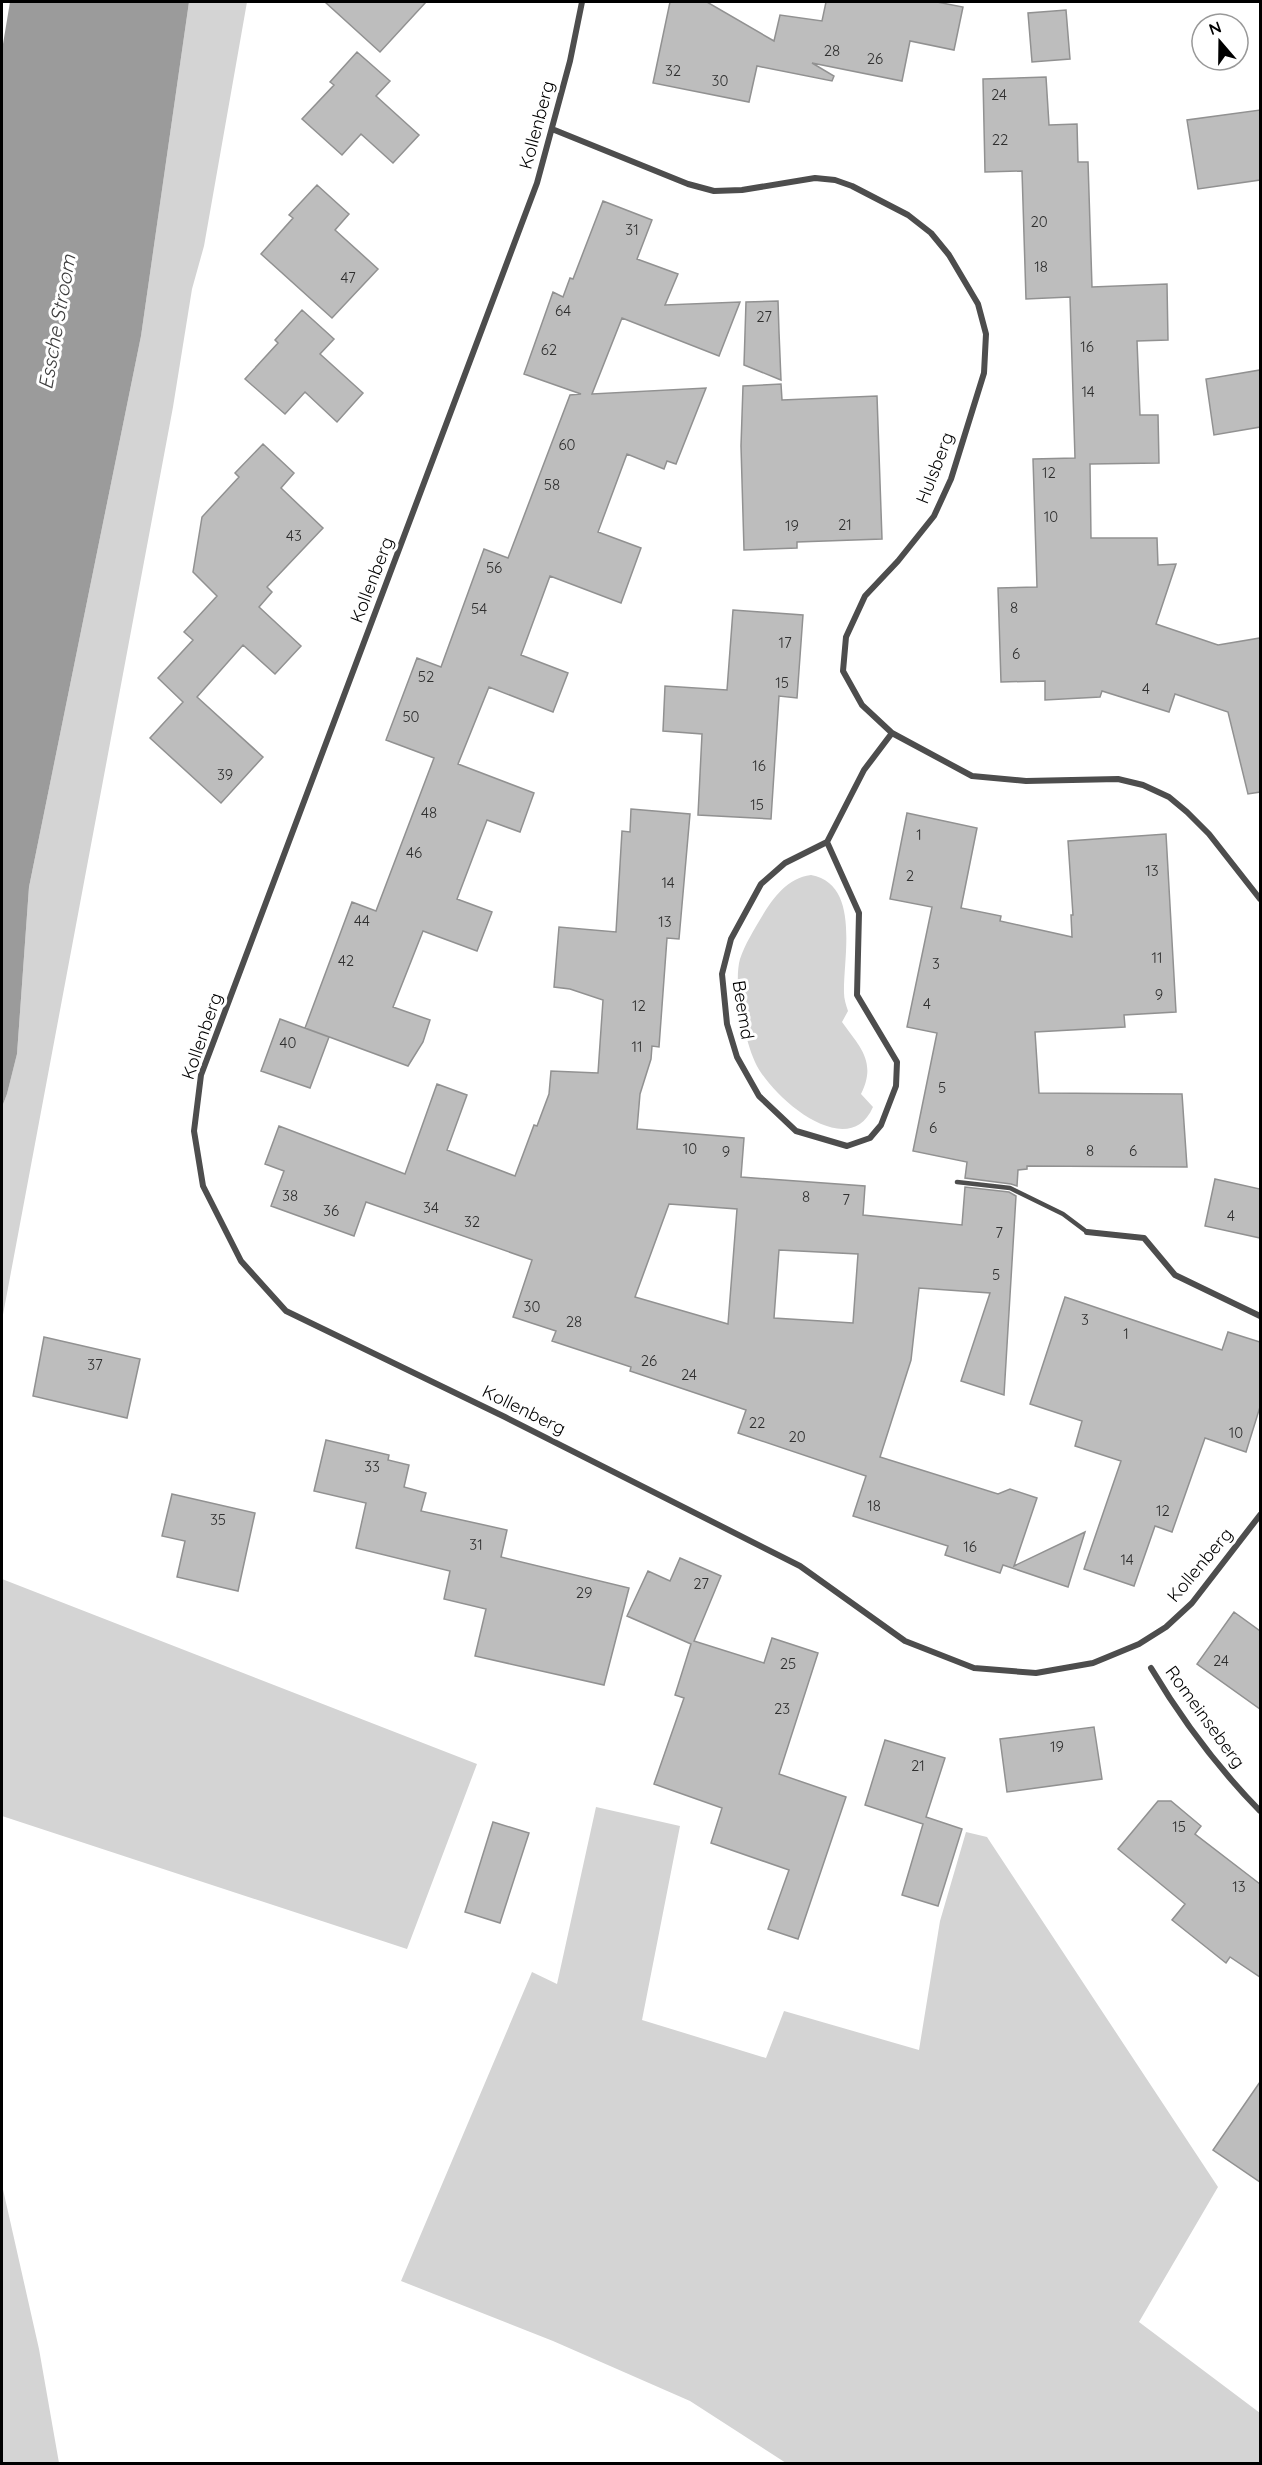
<svg xmlns="http://www.w3.org/2000/svg" width="1262" height="2465" viewBox="0 0 1262 2465" font-family="Quicksand,sans-serif">
  <style>
    .green { fill: #d4d4d4 }
    .water { fill: #9b9b9b }
    .building { fill: #bdbdbd; stroke: #919191; stroke-width: 1.5; fill-rule: evenodd }
    .lines { fill: none; stroke-linecap: round; stroke-linejoin: round }
    .service { stroke: #4d4d4d; stroke-width: 4.5 }
    .minor { stroke: #4d4d4d; stroke-width: 6 }
    .labels { text-anchor: middle; stroke-width: 6; stroke-linejoin: round; paint-order: stroke }
    .number-label { font-size: 15px; fill: #2f2f2f }
    .street-label { font-size: 18px; fill: #000; stroke: #fff }
    .water-label { font-size: 20px; font-style: italic; fill: #3c3c3c; stroke: #fff }
  </style>
  <rect width="100%" height="100%" fill="#fff"/>
  <path class="green" d="M189,2H247L204,246L192,289L173,407L2,1320V1107L7,1094L17,1054L29,887L141,336Z
    M811,875C861,884 843,958 844,993C844,999 846,1005 848,1011L842,1022C860,1047 877,1062 861,1094L873,1107C848,1164 770,1096 755,1062C744,1038 733,984 740,959C745,944 754,930 761,918C773,898 787,878 811,875Z
    M2,1579L477,1764L407,1949L2,1816Z
    M596,1807L680,1826L642,2020L766,2058L784,2011L919,2050L940,1921L966,1832L987,1837L1218,2187L1139,2322L1260,2413V2463H786L690,2401L553,2341L401,2281L532,1972L557,1984Z
    M2,2185L39,2349L59,2463H2Z"/>
  <path class="water" d="M10,2H189L141,336L29,887L17,1054L7,1094L2,1107V50Z"/>
  <path class="building" d="M325,2H426L380,52Z
    M670,2H707L774,41L780,15L822,21L826,2H937L963,7L954,50L910,41L902,81L812,63L834,76L832,81L757,66L749,102L653,83Z
    M1066,10L1070,59L1032,62L1028,13Z
    M357,52L390,81L376,96L419,135L393,163L361,134L342,155L302,119L334,85L330,82Z
    M1046,77L1049,125L1077,124L1078,162H1088L1092,287L1167,284L1168,340L1137,341L1140,415H1158L1159,463L1090,464L1091,538H1157L1158,565L1176,564L1156,624L1218,645L1260,638V792L1248,794L1228,712L1175,694L1169,712L1102,691L1100,697L1045,700V681L1001,682L998,588L1037,587L1033,459L1075,458L1070,297L1026,299L1022,171L985,172L983,79Z
    M1260,110V180L1198,189L1187,120Z
    M317,185L349,214L335,230L378,269L332,318L261,254L293,218L289,215Z
    M603,201L652,220L637,259L678,274L665,305L740,302L719,356L622,318L592,394L706,388L676,464L667,461L664,469L627,454L598,532L641,548L621,603L550,576L521,655L568,673L553,712L489,687L458,764L534,793L520,832L487,820L457,899L492,912L477,951L423,931L393,1007L430,1020L423,1042L408,1066L305,1028L352,902L376,911L434,758L386,740L417,658L441,667L484,549L508,558L570,395L581,394L524,374L553,292L563,297L570,278L573,279Z
    M778,301L779,332L781,380L744,365L746,302Z
    M302,310L334,339L320,354L363,393L337,422L305,392L285,414L245,379L278,343L275,340Z
    M1260,370V427L1214,435L1206,379Z
    M781,384L782,400L877,396L882,539L797,542V548L744,550L741,446L743,386Z
    M263,444L294,473L281,488L323,528L267,587L272,592L259,607L301,646L275,674L243,645L197,697L263,757L221,803L150,738L183,702L158,678L193,640L184,632L217,596L193,572L202,517L239,477L235,473Z
    M733,610L803,615L797,698L779,696L771,819L698,815L702,734L663,731L665,686L727,690Z
    M631,809L690,814L679,939L667,938L659,1047L652,1046L651,1059L640,1094L637,1129L744,1138L741,1177L865,1186L863,1215L962,1225L965,1187L1009,1192L1016,1196L1004,1395L961,1381L990,1293L919,1288L911,1360L880,1457L998,1494L1010,1489L1037,1498L1014,1566L1085,1532L1068,1587L1003,1565L1000,1573L945,1555L948,1546L853,1516L866,1476L738,1433L746,1410L630,1371L631,1367L552,1341L556,1331L513,1317L532,1260L366,1202L354,1236L271,1206L284,1171L265,1164L279,1126L405,1174L437,1084L467,1095L447,1150L515,1176L534,1125L537,1126L549,1094L551,1071L598,1073L603,1000L570,989L554,987L559,927L616,932L622,831L630,832ZM669,1204L737,1209L728,1324L635,1297ZM779,1250L858,1254L853,1323L774,1318Z
    M907,813L977,828L961,908L1001,916L1000,921L1072,937L1071,915H1073L1068,841L1166,834L1176,1012L1124,1015L1125,1027L1035,1032L1039,1093L1182,1094L1187,1167L1027,1166V1169L1018,1170L1017,1186L1011,1184L965,1178L967,1162L913,1151L937,1033L907,1027L932,907L890,899Z
    M280,1019L329,1037L310,1088L261,1071Z
    M1215,1179L1260,1189V1238L1205,1226Z
    M1065,1297L1222,1350L1228,1332L1260,1342V1407L1246,1452L1205,1438L1172,1532L1155,1526L1134,1586L1084,1569L1121,1461L1075,1446L1082,1421L1030,1404Z
    M44,1337L140,1359L127,1418L33,1396Z
    M326,1440L389,1455L388,1460L409,1465L404,1487L426,1493L421,1511L507,1530L501,1557L629,1588L604,1685L475,1656L486,1609L444,1599L450,1571L356,1548L366,1503L314,1491Z
    M172,1494L255,1513L238,1591L177,1577L185,1541L162,1536Z
    M680,1558L721,1576L694,1641L764,1663L772,1638L818,1653L779,1774L846,1797L798,1939L768,1929L789,1870L711,1843L722,1808L654,1784L684,1698L675,1695L691,1644L627,1616L648,1571L670,1581Z
    M1234,1612L1260,1631V1709L1197,1664Z
    M1094,1727L1102,1779L1007,1792L1000,1739Z
    M885,1740L945,1758L926,1817L962,1829L938,1906L902,1895L923,1824L865,1805Z
    M1158,1801H1171L1201,1826L1195,1834L1260,1884V1977L1230,1957L1226,1963L1172,1920L1185,1904L1118,1849Z
    M493,1822L529,1833L500,1923L465,1912Z
    M1260,2082V2182L1213,2150Z"/>
  <g class="lines">
    <path class="service" d="M957,1182L1010,1188L1063,1214L1087,1232"/>
    <path class="minor" d="M582,2L570,61L537,183L201,1075L194,1131L203,1186L241,1261L286,1311L505,1417L800,1566L905,1641L974,1668L1036,1673L1093,1663L1139,1644L1166,1627L1192,1603L1260,1515
      M552,129L688,184L714,191L742,190L815,178L835,180L852,186L908,215L931,233L949,255L978,304L986,334L984,373L951,479L934,516L898,561L865,596L846,637L843,671L862,705L892,733L972,776L1026,781L1118,779L1143,785L1169,797L1187,812L1209,834L1260,899
      M827,842L785,863L761,884L731,939L722,974L727,1024L737,1057L759,1096L796,1131L847,1146L870,1138L881,1125L896,1086L897,1062L857,995L859,913L827,842L864,770L892,733
      M1087,1232L1144,1238L1175,1275L1260,1316
      M1151,1668C1182,1720 1218,1768 1260,1811"/>
  </g>
  <g class="labels">
    <g class="number-label">
      <text x="832" y="56">28</text>
      <text x="875" y="64">26</text>
      <text x="673" y="76">32</text>
      <text x="720" y="86">30</text>
      <text x="999" y="100">24</text>
      <text x="1000" y="145">22</text>
      <text x="1039" y="227">20</text>
      <text x="632" y="235">31</text>
      <text x="1041" y="272">18</text>
      <text x="348" y="283">47</text>
      <text x="563" y="316">64</text>
      <text x="764" y="322">27</text>
      <text x="1087" y="352">16</text>
      <text x="549" y="355">62</text>
      <text x="1088" y="397">14</text>
      <text x="567" y="450">60</text>
      <text x="1049" y="478">12</text>
      <text x="552" y="490">58</text>
      <text x="1051" y="522">10</text>
      <text x="845" y="530">21</text>
      <text x="792" y="531">19</text>
      <text x="294" y="541">43</text>
      <text x="494" y="573">56</text>
      <text x="1014" y="613">8</text>
      <text x="479" y="614">54</text>
      <text x="785" y="648">17</text>
      <text x="1016" y="659">6</text>
      <text x="426" y="682">52</text>
      <text x="782" y="688">15</text>
      <text x="1146" y="694">4</text>
      <text x="411" y="722">50</text>
      <text x="759" y="771">16</text>
      <text x="225" y="780">39</text>
      <text x="757" y="810">15</text>
      <text x="429" y="818">48</text>
      <text x="919" y="840">1</text>
      <text x="414" y="858">46</text>
      <text x="1152" y="876">13</text>
      <text x="910" y="881">2</text>
      <text x="668" y="888">14</text>
      <text x="362" y="926">44</text>
      <text x="665" y="927">13</text>
      <text x="1157" y="963">11</text>
      <text x="346" y="966">42</text>
      <text x="936" y="969">3</text>
      <text x="1159" y="1000">9</text>
      <text x="927" y="1009">4</text>
      <text x="639" y="1011">12</text>
      <text x="288" y="1048">40</text>
      <text x="637" y="1052">11</text>
      <text x="942" y="1093">5</text>
      <text x="933" y="1133">6</text>
      <text x="690" y="1154">10</text>
      <text x="1090" y="1156">8</text>
      <text x="1133" y="1156">6</text>
      <text x="726" y="1157">9</text>
      <text x="290" y="1201">38</text>
      <text x="806" y="1202">8</text>
      <text x="846" y="1205">7</text>
      <text x="431" y="1213">34</text>
      <text x="331" y="1216">36</text>
      <text x="1231" y="1221">4</text>
      <text x="472" y="1227">32</text>
      <text x="999" y="1238">7</text>
      <text x="996" y="1280">5</text>
      <text x="532" y="1312">30</text>
      <text x="1085" y="1325">3</text>
      <text x="574" y="1327">28</text>
      <text x="1126" y="1339">1</text>
      <text x="649" y="1366">26</text>
      <text x="95" y="1370">37</text>
      <text x="689" y="1380">24</text>
      <text x="757" y="1428">22</text>
      <text x="1236" y="1438">10</text>
      <text x="797" y="1442">20</text>
      <text x="372" y="1472">33</text>
      <text x="874" y="1511">18</text>
      <text x="1163" y="1516">12</text>
      <text x="218" y="1525">35</text>
      <text x="476" y="1550">31</text>
      <text x="970" y="1552">16</text>
      <text x="1127" y="1565">14</text>
      <text x="701" y="1589">27</text>
      <text x="584" y="1598">29</text>
      <text x="1221" y="1666">24</text>
      <text x="788" y="1669">25</text>
      <text x="782" y="1714">23</text>
      <text x="1057" y="1752">19</text>
      <text x="918" y="1771">21</text>
      <text x="1179" y="1832">15</text>
      <text x="1239" y="1892">13</text>
    </g>
    <g class="street-label">
      <text transform="translate(537 125) rotate(-75)" y="6">Kollenberg</text>
      <text transform="translate(935 468) rotate(-69)" y="6">Hulsberg</text>
      <text transform="translate(372 580) rotate(-69)" y="6">Kollenberg</text>
      <text transform="translate(743 1010) rotate(81)" y="6">Beemd</text>
      <text transform="translate(202 1036) rotate(-71)" y="6">Kollenberg</text>
      <text transform="translate(524 1410) rotate(26)" y="6">Kollenberg</text>
      <text transform="translate(1200 1565) rotate(-50)" y="6">Kollenberg</text>
      <text transform="translate(1205 1717) rotate(54)" y="6">Romeinseberg</text>
    </g>
    <g class="water-label">
      <text transform="translate(57 322) rotate(-80)" y="7">Essche Stroom</text>
    </g>
  </g>
  <rect width="1262" height="2465" fill="none" stroke="#000000" stroke-width="6"/>
  <g transform="translate(1220 42) rotate(340)"><circle r="28" fill="#ffffff" stroke="#999999" stroke-width="1.5"/>
  <path d="M0-4.5L10 22L0 15L-10 22Z" fill="#000000"/>
  <text y="-9" font-size="16" font-weight="bold" text-anchor="middle" fill="#000000">N</text>
  </g>
</svg>
